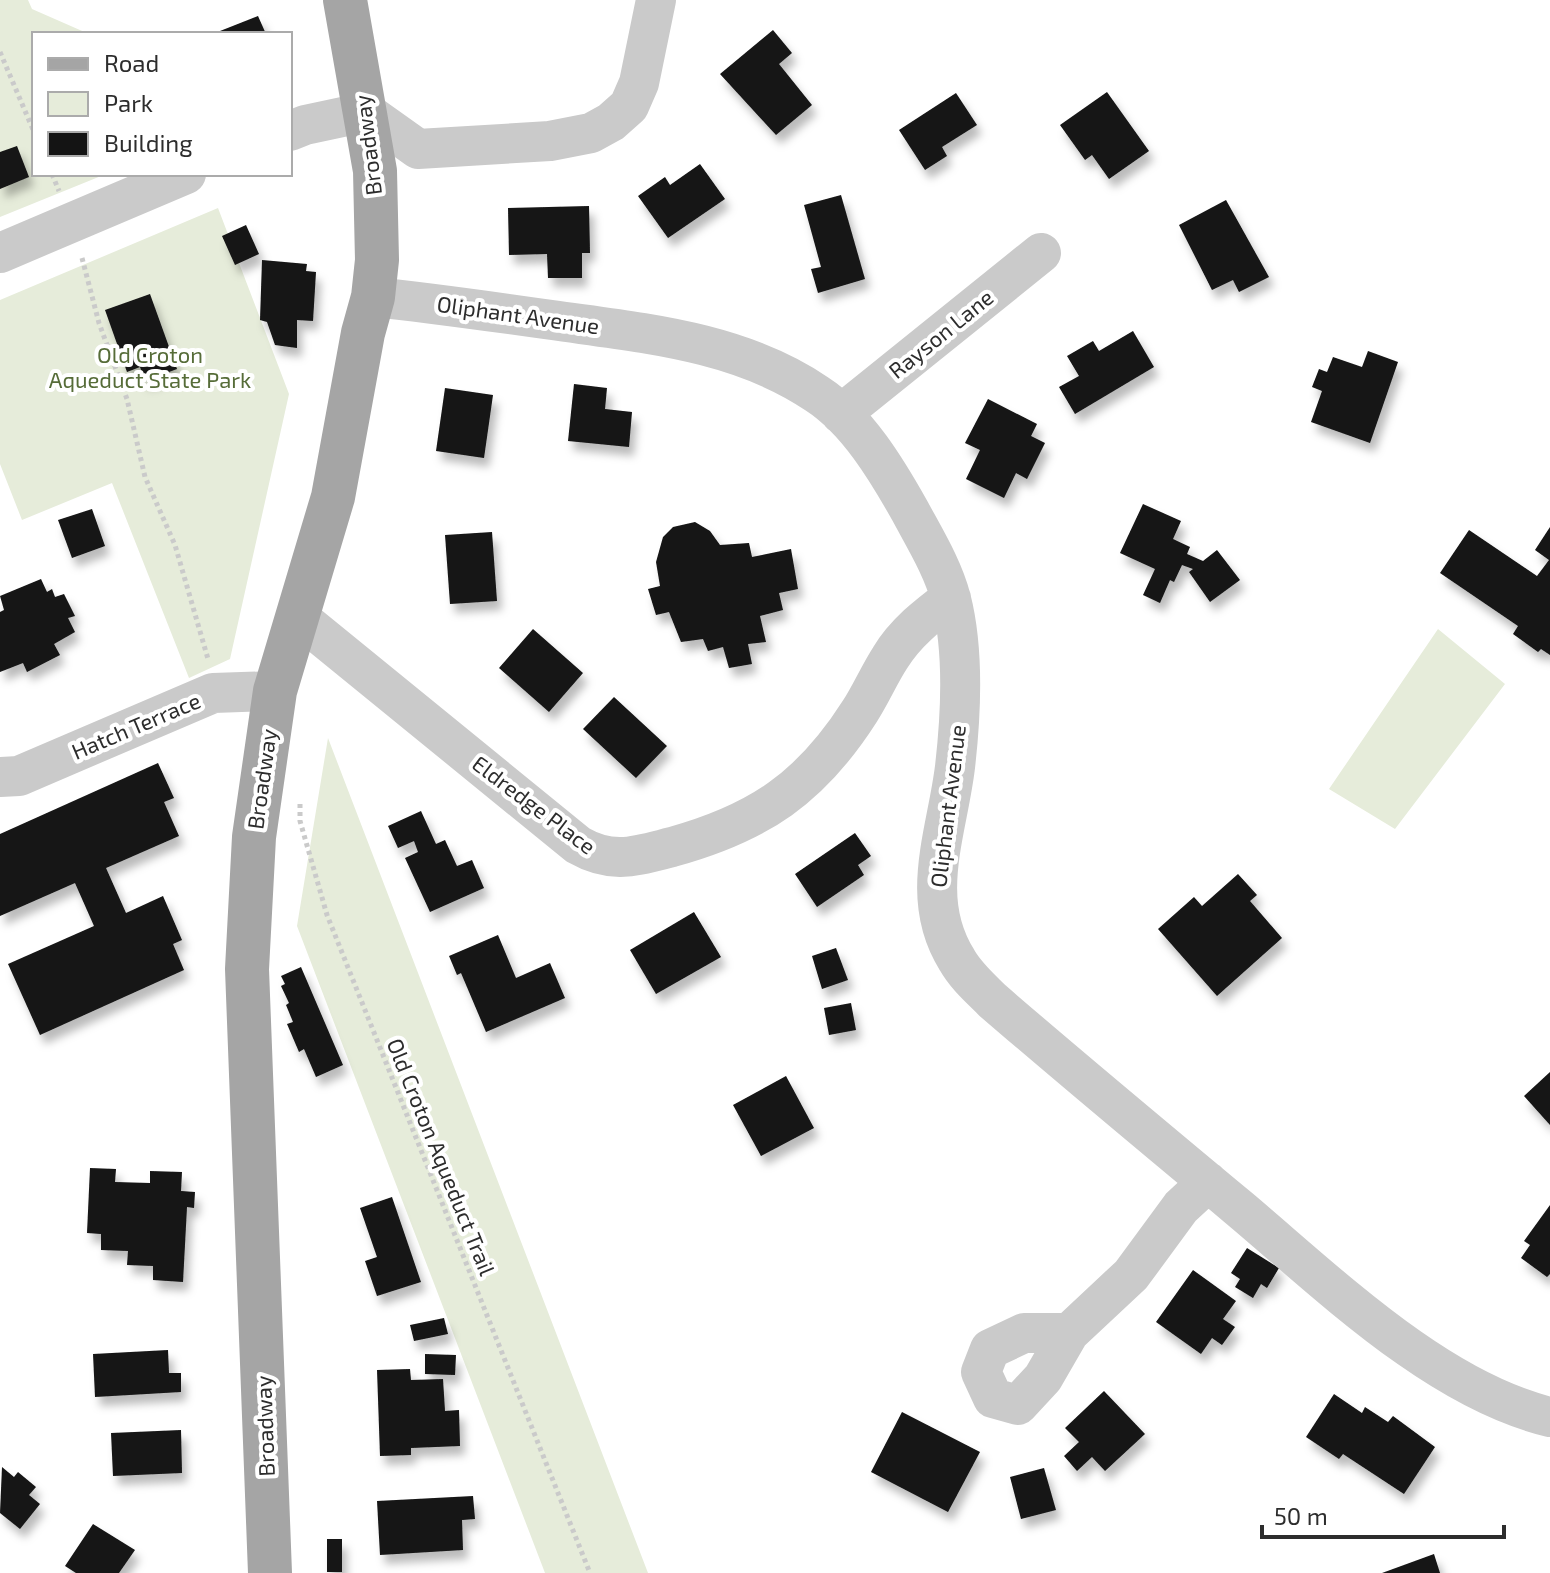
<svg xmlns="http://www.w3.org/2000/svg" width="1550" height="1573" viewBox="0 0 1550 1573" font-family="'Exo 2',sans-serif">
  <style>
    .green { fill: #e6ecda }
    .building { fill: #141414; filter: url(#shadow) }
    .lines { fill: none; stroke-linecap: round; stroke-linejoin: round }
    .path { stroke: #cacaca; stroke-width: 5; stroke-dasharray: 4 4; stroke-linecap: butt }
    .minor { stroke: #cacaca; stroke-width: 40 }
    .major { stroke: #a5a5a5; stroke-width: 44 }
    .labels { text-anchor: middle; stroke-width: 8; stroke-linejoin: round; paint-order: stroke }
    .street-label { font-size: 22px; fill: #2d2d2d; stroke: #fff }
    .park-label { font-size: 22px; fill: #566c38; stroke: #fff }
  </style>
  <defs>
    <filter id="shadow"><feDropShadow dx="5" dy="9" stdDeviation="4" flood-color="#0004"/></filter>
  </defs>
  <rect width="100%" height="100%" fill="#fff"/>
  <path class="green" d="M0,0H28L32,9L89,34H34V174H106L0,217Z
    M218,208L289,394L230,659L189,678L112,483L22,520L0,464V300Z
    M1438,629L1505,684L1395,829L1329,789Z
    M328,738L648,1573H545L297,926Z"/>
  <path class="building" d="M258,16L266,34H221L220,31Z
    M773,30L792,53L779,64L812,105L776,135L720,74Z
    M1107,92L1149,151L1109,179L1092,155L1085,160L1060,125Z
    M956,93L977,125L942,147L947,156L925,170L899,130Z
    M17,146L29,177L0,189V152Z
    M700,164L725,199L668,238L638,196L665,177L670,185Z
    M841,195L865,279L818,293L811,269L821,267L804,205Z
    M1226,200L1269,277L1239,292L1233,280L1212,290L1179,225Z
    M589,206L590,253H582V278H548L547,254L509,255L508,208Z
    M246,225L259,254L235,265L222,236Z
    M262,260L307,264L306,271L316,272L313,321L297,320V348L275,345L267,322L260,320Z
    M150,294L177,369L145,381L140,367L127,372L105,310Z
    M1133,331L1154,367L1075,414L1059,387L1079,376L1067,356L1093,341L1099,351Z
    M1368,351L1398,362L1370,443L1311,422L1322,391L1312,387L1319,369L1327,372L1333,357L1362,367Z
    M574,384L607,388L605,409L632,412L629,447L568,441Z
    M445,388L493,395L484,458L436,451Z
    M988,399L1037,424L1031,436L1045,443L1027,479L1016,473L1004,498L966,479L980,450L965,443Z
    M1143,504L1181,521L1173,539L1190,547L1187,554L1203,561L1217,550L1240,580L1210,602L1189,572L1193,569L1182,565L1174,582L1170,580L1160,603L1143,595L1155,569L1120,553Z
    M92,509L105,546L72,558L58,520Z
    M695,522L710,531L720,545L749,543L752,557L791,549L798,589L779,593L783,610L760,616L766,642L748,644L752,664L729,668L723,647L708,651L703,639L681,642L669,612L656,615L648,589L660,586L656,562L663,537L673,527Z
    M1550,527V655L1541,649L1538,652L1513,634L1518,626L1440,573L1469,530L1537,576L1549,560L1535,550Z
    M492,532L497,601L450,604L445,535Z
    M41,579L47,592L52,589L55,597L64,594L75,616L68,618L75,632L54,644L60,655L27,672L23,663L0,672V612L4,610L0,596Z
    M533,629L583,673L549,712L499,668Z
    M614,697L667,746L636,778L583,729Z
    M158,763L174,798L164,802L179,836L106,868L126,913L163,896L182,940L173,944L184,970L40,1035L8,964L94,926L75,883L0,916V834Z
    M421,811L436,844L445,840L457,866L472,860L484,888L430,912L405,858L418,852L414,841L398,848L388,826Z
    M855,833L871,856L858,865L864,875L817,907L795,874Z
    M1238,874L1257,895L1250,901L1282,938L1217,996L1158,929L1194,897L1202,906Z
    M694,912L721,957L656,994L630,950Z
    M498,935L516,978L550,963L565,998L486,1032L461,973L457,975L449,956Z
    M836,948L848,980L822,989L812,956Z
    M301,967L343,1065L316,1077L304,1049L299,1052L287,1024L293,1022L286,1005L289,1003L281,986L285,984L281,976Z
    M851,1003L856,1030L829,1035L824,1008Z
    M1550,1072V1125L1524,1096Z
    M786,1076L814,1128L761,1156L733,1105Z
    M90,1168L116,1169L115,1182L150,1183V1171L182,1172L181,1191L195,1192L194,1208L187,1207L183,1282L153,1280V1266L127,1265L128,1251L101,1250V1234L87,1233Z
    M392,1197L421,1282L377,1296L365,1261L377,1257L360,1208Z
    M1550,1205V1274L1547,1277L1521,1258L1530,1245L1524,1241Z
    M1247,1248L1279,1268L1267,1288L1261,1284L1253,1298L1235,1287L1240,1279L1231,1273Z
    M1193,1270L1236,1301L1223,1319L1235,1327L1222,1345L1212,1338L1201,1354L1156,1322Z
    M444,1318L448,1334L414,1341L410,1325Z
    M168,1350L169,1373H181V1392L95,1397L93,1354Z
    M425,1354L456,1355L455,1375L425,1374Z
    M410,1369L411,1380L443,1379L445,1411L459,1410L460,1446L411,1448V1455L380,1456L377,1370Z
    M1104,1391L1145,1434L1105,1471L1092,1457L1077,1471L1064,1456L1079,1442L1065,1428Z
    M1334,1394L1362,1413L1365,1407L1388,1422L1393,1416L1435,1447L1404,1494L1343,1454L1339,1459L1306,1437Z
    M902,1412L980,1452L948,1512L871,1472Z
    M181,1430L182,1473L113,1476L111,1433Z
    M2,1467L14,1477L18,1472L36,1487L29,1495L40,1504L20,1529L0,1513Z
    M1044,1468L1056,1510L1021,1519L1010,1477Z
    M473,1496L475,1519L462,1520L463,1550L380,1555L377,1501Z
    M93,1524L135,1550L119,1573H76L65,1566Z
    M327,1539H342V1572H327Z
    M1434,1554L1440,1573H1382Z"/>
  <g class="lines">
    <path class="path" d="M0,52L34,132
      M52,174L59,191
      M82,258L99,323L127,399L145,477L175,545L208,659
      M300,804V821L327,915L590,1573"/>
    <path class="minor" d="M290,131L305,125L366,112L418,149L550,141L591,133L611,122L629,106L639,83L656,0
      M0,253L186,174
      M373,297C433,303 493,312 552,320C643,333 739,341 817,394C857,420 887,470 910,511C925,539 943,568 951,599C964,650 961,715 955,767C947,833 918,898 957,960C966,976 980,988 993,1001C1074,1071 1157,1140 1240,1209C1328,1283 1437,1390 1550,1417
      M841,414L1041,253
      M297,616L578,845C613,865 636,856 672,847C759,823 811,788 860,711C871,694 879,675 890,658C905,633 928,615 951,598
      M0,777L19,776L213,693L275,691
      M1069,1333L1043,1378L1018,1405L993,1398L981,1372L990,1349L1024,1333H1069L1131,1275L1181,1207L1208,1182"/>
    <path class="major" d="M270,1573L247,969L254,837L275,691L333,497L363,333L373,297L377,260L375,171L345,0"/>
  </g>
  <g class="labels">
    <g class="street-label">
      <text transform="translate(368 145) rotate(-97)" y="8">Broadway</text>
      <text transform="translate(518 315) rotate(8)" y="8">Oliphant Avenue</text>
      <text transform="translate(941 334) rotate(-39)" y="8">Rayson Lane</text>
      <text transform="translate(136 726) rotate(-23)" y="8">Hatch Terrace</text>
      <text transform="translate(262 779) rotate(-82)" y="8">Broadway</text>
      <text transform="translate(534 805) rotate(37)" y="8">Eldredge Place</text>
      <text transform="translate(948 806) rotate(-83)" y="8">Oliphant Avenue</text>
      <text transform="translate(441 1157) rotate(68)" y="8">Old Croton Aqueduct Trail</text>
      <text transform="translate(265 1426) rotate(-92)" y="8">Broadway</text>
    </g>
    <g class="park-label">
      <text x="150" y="363">Old Croton<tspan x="150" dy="25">Aqueduct State Park</tspan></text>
    </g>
  </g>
  <rect x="32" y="32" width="260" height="144" fill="#ffffff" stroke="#ababab" stroke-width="2"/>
  <rect x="48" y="58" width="40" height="12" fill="#a5a5a5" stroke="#ababab" stroke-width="2"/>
  <text x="104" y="72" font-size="24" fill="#2d2d2d">Road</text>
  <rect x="48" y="92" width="40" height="24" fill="#e6ecda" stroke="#ababab" stroke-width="2"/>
  <text x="104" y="112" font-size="24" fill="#2d2d2d">Park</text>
  <rect x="48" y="132" width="40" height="24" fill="#141414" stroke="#ababab" stroke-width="2"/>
  <text x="104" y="152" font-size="24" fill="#2d2d2d">Building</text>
  <path d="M1262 1525v12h242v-12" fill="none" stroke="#2d2d2d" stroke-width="4"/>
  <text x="1274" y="1525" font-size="24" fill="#2d2d2d" stroke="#ffffff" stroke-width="6" paint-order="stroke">50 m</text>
</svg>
